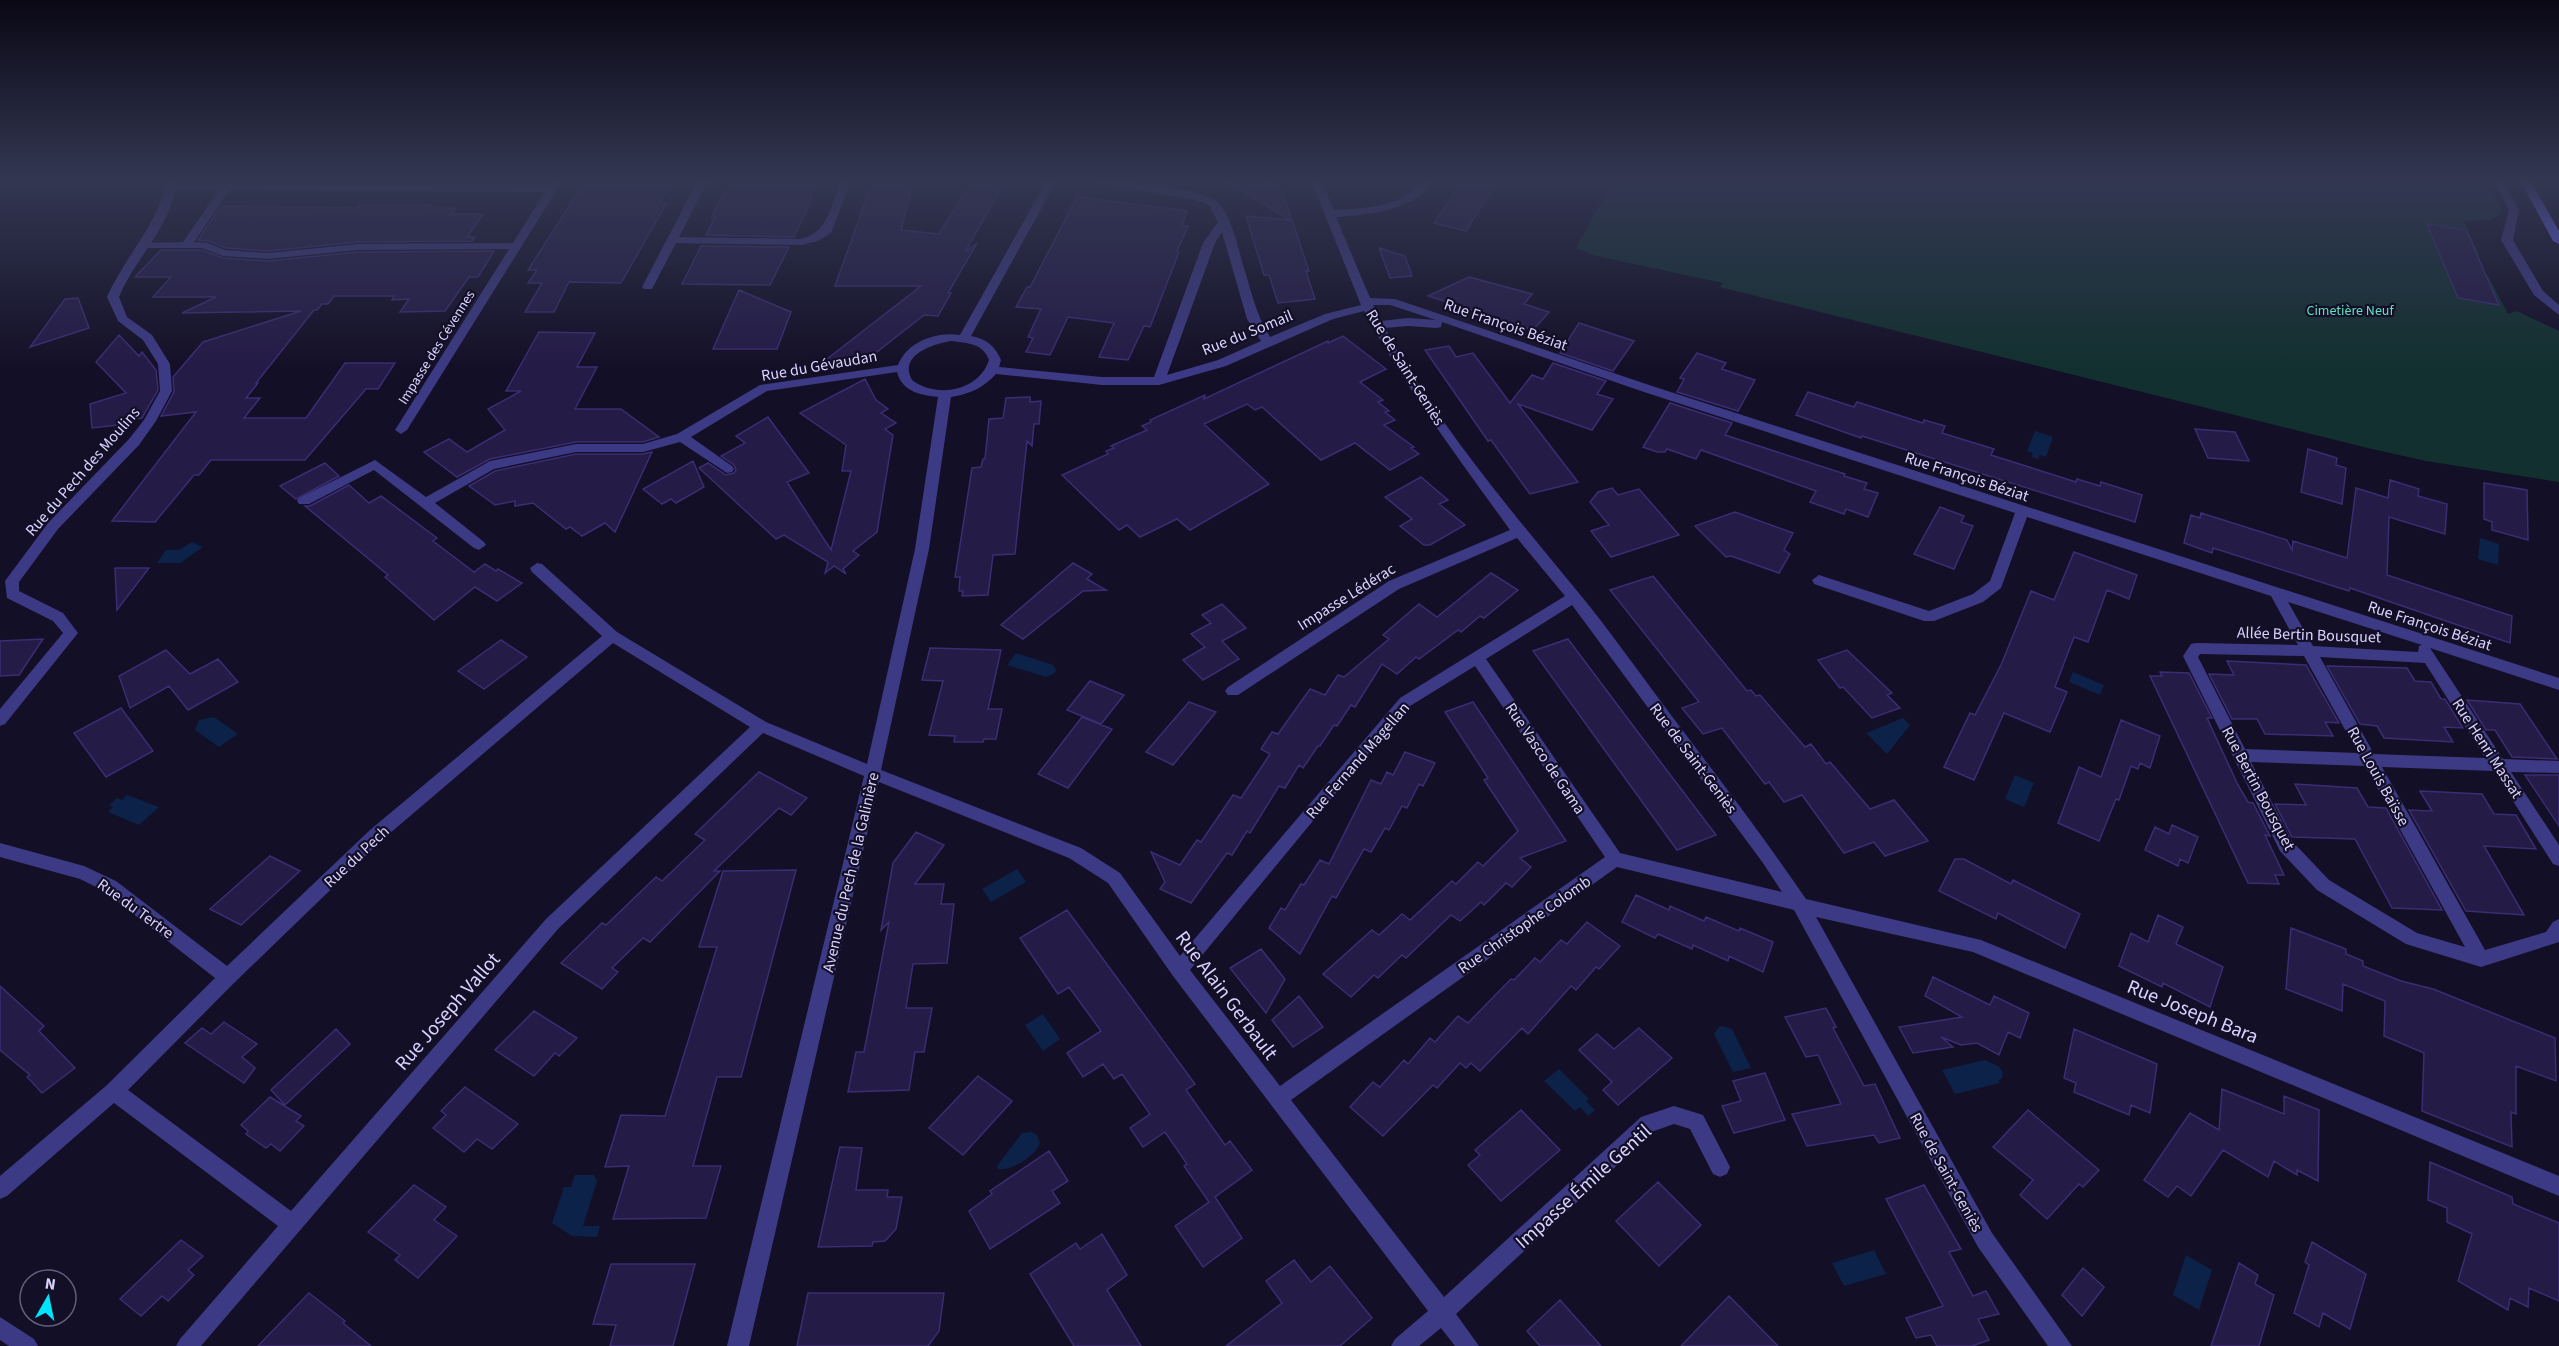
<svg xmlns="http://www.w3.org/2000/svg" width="2559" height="1346" viewBox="0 0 2559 1346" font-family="'Source Sans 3',sans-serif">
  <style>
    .green { fill: #12302f }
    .water { fill: #0c2248 }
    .building { fill: #241b47; stroke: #3b2d73; stroke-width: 1.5 }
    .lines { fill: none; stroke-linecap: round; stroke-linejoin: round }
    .lane { fill: #3d3a85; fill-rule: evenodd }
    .street { fill: #3d3a85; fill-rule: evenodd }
    .secondary { fill: #6f6bff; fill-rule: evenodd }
    .labels { text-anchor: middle; stroke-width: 4.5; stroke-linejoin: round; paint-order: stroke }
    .far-park-label { font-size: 14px; fill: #5fe0c0; stroke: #130f26 }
    .far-street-label { font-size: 14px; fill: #d9d4ff; stroke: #130f26 }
    .street-label { font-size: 16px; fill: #d9d4ff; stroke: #130f26 }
    .near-street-label { font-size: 20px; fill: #d9d4ff; stroke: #130f26 }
  </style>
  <rect width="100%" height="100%" fill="#130f26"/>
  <path class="green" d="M1610,180H2486L2501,208L2499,215L2491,220L2464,221L2479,255H2470L2480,274L2488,276L2508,314L2517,311L2559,331V482L2426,461L2372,449L1720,287L1723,283L1592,255L1576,248L1605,195Z"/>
  <path class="water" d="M2035,431L2053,437L2046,457L2040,455L2038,459L2031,457L2033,453L2027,451Z
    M2480,538L2499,544L2498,565L2478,559Z
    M192,542L203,547L180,563H157L166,550H179Z
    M1016,653L1053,665L1056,669L1055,673L1046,677L1007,665Z
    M2073,672L2104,685L2100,695L2069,682Z
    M214,717L238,734L219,747L195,730L199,720Z
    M1903,718L1910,725L1887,754L1866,733Z
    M2015,775L2034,783L2024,807L2005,799Z
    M127,795L159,807L139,825L108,812L113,807L109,805L117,798L122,800Z
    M1017,869L1026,882L991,902L982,889Z
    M1043,1014L1060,1039L1043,1051L1025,1025Z
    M1722,1026L1732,1029L1751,1068L1733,1072L1714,1034L1719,1027Z
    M1985,1060L1998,1066L2003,1072L2002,1078L1998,1081L2000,1083L1955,1094L1942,1070Z
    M1559,1069L1589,1099L1586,1101L1595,1110L1588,1116L1580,1107L1575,1111L1544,1081Z
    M1032,1132L1037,1135L1040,1143C1035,1156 1013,1171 998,1169L997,1166L1022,1133Z
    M575,1175H594L597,1181L583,1226H600L597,1237L572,1236L552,1223L564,1187H571Z
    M1874,1250L1886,1274L1844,1286L1832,1263Z
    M2186,1255L2212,1270L2199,1310L2173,1295Z"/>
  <path class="building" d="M586,180H673L660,202L666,204L621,283L569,282L554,312H525L542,283H528L537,270H528Z
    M732,180H762L817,181L810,198H812L794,237L706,235L715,217H712L715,210Z
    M873,180H914L901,230L939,234L973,180H1006L965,252L977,243L948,293H951L938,316L924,315L873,355L823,362L921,286H835Z
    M1224,180H1266L1282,190L1309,271H1306L1315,299L1278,303L1269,275H1264L1246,216L1290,220Z
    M1463,180H1498L1466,231L1434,223Z
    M1077,197L1187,211L1182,226H1188L1177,251L1179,252L1150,327L1144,326L1128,360L1099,357L1114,323L1068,317L1050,355L1026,352L1033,338L1028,337L1041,309L1016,307L1027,287H1030Z
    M360,205H432L430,208H456L451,214H483L467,237H475L472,241L358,242L268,251L226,248L209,241L198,240L221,206L358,208Z
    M2427,224L2466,230L2499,305L2458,298Z
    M701,246L789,247L770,285L682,284Z
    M1379,248L1405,256L1412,276L1390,278Z
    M161,250H202L223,258L268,261L358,252L494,251L478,277H469L445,311L400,312L409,299L392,300L394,296H334L328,304H322L317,310H314L256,383H258L246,398H260L244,418H306L345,363H395L378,389H366L305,460H211L199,475H194L155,522L112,521L196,412L161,416L174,392L173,377L203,342L301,311L182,313L216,297H153L171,277H135Z
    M1469,277L1532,294L1524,304L1549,312L1533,330L1428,296Z
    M739,290L791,312L777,349H713Z
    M78,298L89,328L30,347L65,299Z
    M1579,323L1634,341L1613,371L1560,353Z
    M539,332L595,333L577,367H597L575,409H621L659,437L643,442H576L490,459L457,477L424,452L449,439L467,452L505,430L488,409L521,391H506Z
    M119,335L139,356L142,352L156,370L158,390L142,418L120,421L118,425L92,428L90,404L126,393L96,362Z
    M1343,336L1386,369L1360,382L1383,400L1378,402L1389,411L1385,412L1395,420L1384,425L1414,447L1411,448L1419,454L1390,470L1355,443L1321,460L1262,407L1255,410L1247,404L1204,424L1269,484L1190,530L1177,519L1140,537L1127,525L1119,530L1062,475L1108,454L1106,451L1114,448L1111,446L1147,430L1142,426L1151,422L1150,420L1205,395L1204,399L1328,341V343Z
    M1449,346L1456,357L1473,353L1510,403L1532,375L1543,379L1553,363L1606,381L1597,394L1613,399L1592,430L1518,404L1578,482L1530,494L1491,440L1488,441L1425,350Z
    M1697,353L1726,363L1722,369L1755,380L1738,411L1677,392L1684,379L1680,378Z
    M865,379L876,400L888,409L881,413L896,423L885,429L893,435L877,532L853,551L859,555L843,569L846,574L834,566L825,573L828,562L784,535L776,539L699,468L708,463L726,475L734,473L736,470L734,465L721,456L745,443L736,436L768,417L809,473L787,482L831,550L851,471H842L846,445L800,413Z
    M1808,392L1854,407L1857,402L1923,423L1924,420L1945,426L1942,433L1994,449L1991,455L2076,482L2077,479L2100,486L2101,482L2142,495L2135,522L1862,436L1861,438L1796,415Z
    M1030,397V402L1041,401L1039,424H1034L1032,446L1027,441L1015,554L993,555L988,595L962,596L963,591H959L960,577H955L972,468L981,467L983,459H985L989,419L1003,418L1006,398Z
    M1670,403L1732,423L1725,435L1845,474L1844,476L1867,483L1864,489L1878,493L1868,517L1846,509L1844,514L1810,502L1816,491L1701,450L1696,459L1667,449L1665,452H1657L1643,447Z
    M2195,429L2235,432L2249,461L2208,458Z
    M2308,449L2337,458L2336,465L2346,468L2342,504L2301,492Z
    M652,452L615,532L605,523L582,536L570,527L566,529L533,503L515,506V501L495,505L469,486L495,471L576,454H643Z
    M693,461L704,487L676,503L671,499L662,504L643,489Z
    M325,463L339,476L296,499L280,486Z
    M1421,477L1448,500L1439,504L1465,525L1430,545H1424L1400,526L1412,519L1385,497Z
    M2390,480L2419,489L2418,496L2447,504L2445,534L2389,517L2387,575L2512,616L2510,643L2350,588L2349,591L2213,548L2212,553L2184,543L2191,515L2200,518L2201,513L2287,540L2292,550L2293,541L2347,558L2356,488L2388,498Z
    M2484,483L2527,490L2528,540L2492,530V522L2484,519Z
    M349,485L369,503L381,496L437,538L433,541L474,572L485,564L496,571L498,569L522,583L497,601L475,587L434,620L385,577L388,575L305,506H310Z
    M1612,488L1618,495L1639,489L1679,535L1611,557L1591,531L1609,525L1590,502L1598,492Z
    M1940,507L1964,516L1961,522L1973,526L1954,569L1914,554Z
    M1735,512L1793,533L1784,550L1790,554L1779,573L1731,556L1726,557L1695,526Z
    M2074,552L2137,575L2129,599L2107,590L2088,642L2074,637L2055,687L2067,692L2050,732L2004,713L1974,780L1944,767L1970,713L1975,715L2001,665L2031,591L2054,600Z
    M1073,563L1092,574L1087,579L1106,590L1083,591L1023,639L1001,625Z
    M115,568H149L117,610Z
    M1491,573L1518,590L1484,618L1480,616L1461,632L1458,630L1419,659L1416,657L1397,674L1382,664L1355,707L1351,705L1337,726L1334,725L1320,746H1318L1303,768L1299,765L1285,788L1279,786L1250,833L1247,831L1232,855L1227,853L1191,903L1160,889L1165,882L1151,852L1180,865L1197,840L1201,842L1233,795L1241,798L1270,754L1261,749L1272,732L1278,734L1310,689L1325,695L1338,675L1344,677L1389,639L1383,635L1419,604L1437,617Z
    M1653,576L1747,691L1751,690L1756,696L1760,695L1805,747L1811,744L1826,764L1830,762L1870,809L1894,800L1928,841L1885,856L1874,842L1844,853L1802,795L1784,802L1769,782L1765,784L1722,728L1703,734L1682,708L1699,702L1610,590Z
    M1222,604L1246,628L1222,641L1239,659L1203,680L1183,660L1205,647L1191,634L1211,623L1202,615Z
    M43,639L19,675L0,676V641Z
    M1568,639L1637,731L1716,835L1677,850L1533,651Z
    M501,640L527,657L484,689L458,671Z
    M930,648L1001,650L988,709H1002L996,739H984L983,742H954L955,736L929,735L943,681L922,680Z
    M166,650L190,674L218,659L238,682L188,710L169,686L130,708L119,676Z
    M1847,650L1892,693L1887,695L1900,708L1872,718L1843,687L1840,688L1818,660Z
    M2227,661L2306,665L2339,723L2325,722L2333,736L2265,734L2257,719H2232L2209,674L2234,675Z
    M2327,666L2407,668L2415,681L2431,682L2441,699H2445L2463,728L2444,727L2453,742L2384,738L2377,726L2360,724Z
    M2160,672L2189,673L2212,718H2207L2238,785L2248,802L2253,803L2270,836L2265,835L2284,875H2275L2279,884L2248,883L2150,676H2162Z
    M1090,681L1124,695L1101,724L1067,710Z
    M2467,700L2520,704L2557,759L2512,757L2495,730H2486Z
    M1189,702L1216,712L1173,765L1146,752Z
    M1473,702L1566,841L1520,858L1531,867L1512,887L1506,883L1484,905L1481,902L1460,921L1451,915L1406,958L1402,955L1378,978L1374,975L1351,997L1323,974L1372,930L1379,935L1402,914L1410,920L1452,881L1456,884L1478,862L1483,866L1518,831L1484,780L1488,778L1445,712Z
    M121,708L153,751L106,777L74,733Z
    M1082,717L1112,729L1068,788L1038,774Z
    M2121,720L2160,736L2150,768L2140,763L2138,769L2131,766L2119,800L2116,799L2099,841L2058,823L2079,767L2101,777Z
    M1405,752L1435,763L1423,786L1419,784L1407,808L1402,806L1389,830L1385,828L1371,852L1364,849L1336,898L1332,896L1300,954L1269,928L1281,908L1285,910L1301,884L1304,885L1320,860L1329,864L1371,780L1381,784L1387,772L1393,775Z
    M759,772L807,798L791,815L779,808L714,871H720L650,942L643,938L612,968L618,972L602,989L561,963L602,923L606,925L656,877L662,881L705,840L695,834Z
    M2525,775H2559V826Z
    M2295,784L2357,788L2368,807L2386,808L2442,910L2392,908L2355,839L2292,837L2275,804L2306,805Z
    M2420,791L2482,794L2494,814L2516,815L2536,849L2484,846L2524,915L2466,911L2409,810L2432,811Z
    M2172,825L2198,837L2188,863L2180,859L2178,866L2145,850L2155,827L2169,834Z
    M916,832L944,845L915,884H944L941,904H954L947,963L913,964L906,1008H932L924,1052H915L909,1090L848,1092L856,1052H864L889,922L881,930L893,863Z
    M270,856L300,871L241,925L210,909Z
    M1955,859H1964L2011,884L2013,880L2080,914L2065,948L1998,913L1996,919L1939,891Z
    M796,870L741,1077H717L693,1166H721L706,1218L613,1219L629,1166L605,1167L621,1115L665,1116L717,947H699L723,871Z
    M1636,895L1669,910L1670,906L1704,921L1706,917L1739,931L1740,928L1773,942L1763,972L1729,956L1728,961L1693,945L1692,949L1658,934L1655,938L1622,922Z
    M1067,910L1195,1084L1186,1090L1225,1145L1230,1141L1252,1170L1215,1197L1242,1238L1203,1267L1175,1226L1209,1202L1184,1166L1187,1164L1165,1132L1143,1147L1130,1128L1150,1114L1122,1074L1114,1079L1103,1064L1083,1077L1067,1053L1101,1031L1069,987L1058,994L1020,938Z
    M2158,915L2183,927L2176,944L2223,967L2210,1007L2163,983L2162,987L2119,966L2131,933L2148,942Z
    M1587,922L1620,946L1599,969L1596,967L1576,990L1571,986L1528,1034L1522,1028L1480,1071L1471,1063L1466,1068L1460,1063L1437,1088L1433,1085L1383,1136L1350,1107L1373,1082L1380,1087L1404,1060L1408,1064L1430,1038L1435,1042L1458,1016L1468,1023L1511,979L1514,980L1535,958L1540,962L1561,940L1567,944Z
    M2291,928L2346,949V954L2363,961V966L2401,981L2433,989L2555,1038L2556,1081L2516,1066V1114L2511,1112L2512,1147L2422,1111L2424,1053L2384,1036L2385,1001L2343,984L2342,1011L2286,989Z
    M1261,949L1285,979L1266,1013L1230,968Z
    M1933,977L1990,1005L1994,996L2029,1013L2020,1038L2008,1032L1999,1055L1977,1043L1961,1045L1941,1037L1953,1047L1913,1053L1899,1027L1962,1017L1925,996Z
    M0,986L44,1026L39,1031L75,1068L42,1093L27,1077L30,1075L0,1050Z
    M1299,996L1323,1027L1293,1047L1272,1020Z
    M1826,1008L1836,1027L1833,1028L1864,1086L1875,1084L1900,1138L1879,1143L1874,1135L1807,1146L1792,1114L1841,1104L1818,1055L1806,1057L1785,1017Z
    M534,1011L577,1038L559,1056L555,1053L534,1076L495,1050Z
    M224,1022L257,1044L242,1057L255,1068L244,1083L185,1043L202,1028L211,1034Z
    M1639,1028L1672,1058L1618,1105L1603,1090L1612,1082L1579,1050L1597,1034L1614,1049Z
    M336,1029L350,1044L285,1105L271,1090Z
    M2074,1029L2157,1064L2150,1113L2131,1105L2129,1115L2074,1092L2076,1083L2064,1078Z
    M1765,1073L1785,1120L1734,1133L1722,1106L1741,1101L1733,1081Z
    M978,1076L1012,1101L963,1155L929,1128Z
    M465,1087L518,1124L492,1149L477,1139L464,1152L433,1128L446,1115L441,1111Z
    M2222,1089L2284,1114V1096L2319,1110L2318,1181L2297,1170V1175L2274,1161L2268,1177L2223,1150L2191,1196L2177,1186L2168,1197L2144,1180L2190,1113L2219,1130Z
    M270,1097L301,1116L296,1121L304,1126L280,1151L271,1144L266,1148L246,1134L248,1131L241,1125Z
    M1521,1110L1560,1150L1501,1201L1468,1165L1480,1155L1475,1150Z
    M2028,1110L2099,1170L2083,1187L2079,1184L2047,1219L2020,1195L2033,1180L1993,1147Z
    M840,1147L862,1148L856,1190H888L887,1197H902L896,1229L885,1241L873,1242L872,1246L818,1247Z
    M1049,1151L1068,1181L1052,1191L1060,1203L990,1249L969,1211L992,1194L990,1191Z
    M2430,1162L2512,1197L2513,1204L2559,1223V1301L2529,1288L2528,1307L2510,1298L2508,1310L2458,1281L2472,1234L2447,1222V1208L2428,1200Z
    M1658,1182L1701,1225L1659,1266L1616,1221Z
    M414,1185L446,1207L434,1220L457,1236L418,1278L395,1260L400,1255L368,1232Z
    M1924,1185L1961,1249L1949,1252L1973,1296L1986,1291L1999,1314L1978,1319L1989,1340L1972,1346H1937L1931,1335L1916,1338L1906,1318L1943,1306L1886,1199Z
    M1102,1234L1127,1275L1107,1290L1141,1346H1074L1030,1274L1076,1243L1080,1249Z
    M181,1240L203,1256L188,1270L194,1275L168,1301L162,1296L141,1316L120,1299Z
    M2312,1242L2366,1274L2350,1329L2323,1313L2319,1327L2294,1313L2309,1265L2305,1262Z
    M1294,1260L1311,1282L1330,1266L1372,1318L1340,1346H1226L1282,1303L1266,1281Z
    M2239,1263L2258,1275L2255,1284L2274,1295L2259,1346H2211Z
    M611,1264H695L673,1346H610L616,1325L593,1324Z
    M2083,1268L2104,1287L2082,1316L2062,1295Z
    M309,1293L345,1321L343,1323L371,1346H258Z
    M808,1293H944L939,1331L928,1346H797Z
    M1729,1296L1778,1346H1681Z
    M1560,1300L1601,1346H1540L1527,1331Z"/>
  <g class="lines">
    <path class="lane" d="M2493,180H2503L2519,210L2513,240L2543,291L2559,305V315L2534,295L2501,240L2509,210Z
      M225,186L230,189L194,242L208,243L225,250L268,253L358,244L517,243L523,246L517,249L358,250L268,259L223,256L202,248H138L136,246L142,243L183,242L221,187Z"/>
    <path class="street" d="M167,180H177V184L549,186L554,180L561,183L407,430L401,434L395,430L545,192L175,190C168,230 134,260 119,297L127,317L152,335L170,364L172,391L156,421L139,445L58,529L19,582V591L63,613L78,633L5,724L0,726V709L63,633L53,621L7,598L5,581L48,523L129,439L144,420L160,391L158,364L143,340L118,321L107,297C125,256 158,225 167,180Z
      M698,180H708L679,237L801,239C829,232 831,205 841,180H851L831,233L818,241L801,245L676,243L652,289H644L642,287Z
      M1047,180H1057L971,336C987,339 995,346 1001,360L999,367L1102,377H1154L1203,243L1218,222L1209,205L1193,199L1093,183L1088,180C1110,180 1205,188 1218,202C1232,219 1237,243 1243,265C1251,290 1256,315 1270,337L1325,314L1361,305L1311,180H1321L1334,210C1354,209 1376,208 1395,201C1410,195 1420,180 1436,180C1411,211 1373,214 1336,217L1370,298L1395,299L1652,386L2559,678V690L2430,648L2503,759L2559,761V773L2511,772L2559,845V866L2553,864L2494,771L2382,767L2485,950L2546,932L2553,922L2559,919V942L2481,967L2406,944L2317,890L2280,851L2183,656L2191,644L2196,643L2298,645L2271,596L2027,517L2001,588L1983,602L1934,621H1924L1814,584L1812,580L1819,575L1929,611L1973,594L1990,581L2015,513L1644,392L1442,322L1441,327L1437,328L1408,326L1385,328C1437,424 1509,508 1578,592C1611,632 1640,674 1671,715C1717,776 1763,836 1806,899L1981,940L2559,1176V1196L1973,952L1816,917L1992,1233L2072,1346H2048L1978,1247L1794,910L1617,867L1291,1100L1444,1297L1641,1117L1674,1106L1703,1115L1730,1167L1727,1174L1720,1177L1713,1174L1690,1129L1674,1124L1654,1131L1456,1314L1479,1346H1455L1441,1328L1419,1346H1391L1395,1339L1428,1311L1173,976L1108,883L1069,858L879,782L749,1346H727L864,776L763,733L558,929L201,1346H176L180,1339L278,1226L114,1103L7,1196L0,1199V1176L107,1085L215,978L104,891L80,879L0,857V843L84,866L116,881L227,966L370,830L602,636L532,572L530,568L537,563L542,564L617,632L766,722L867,764L915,549L938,397C921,395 902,392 897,372L767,391L691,437L732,466L734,469L732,472L727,473L680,442L643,452H576L494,469L435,503L484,542L486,545L479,550L474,548L374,470L309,504H299L297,501L299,498L375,460L426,497L490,461L576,444H643L677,434L760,385L898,365C907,342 936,331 960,335ZM1222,232L1247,319L1261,341L1218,360L1167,375L1215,243ZM1373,305H1390L1436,320L1408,318L1381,321ZM1364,311C1406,389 1459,459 1510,530L1389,581L1228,687L1225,691L1228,695H1238L1399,589L1517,538L1565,596L1400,698L1180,956L1120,873L1081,848L881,770L929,549L951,397C970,394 983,388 996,374L1102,385H1159L1226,366L1333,319ZM951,341C967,343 983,343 989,360C979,391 937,399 912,380C898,355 933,344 951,341ZM2288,602L2422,645L2419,646L2418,652L2313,646ZM1572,605L1763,863L1782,892L1620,853L1486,659ZM613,643L750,727L546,919L291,1211L128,1090L234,983L382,840ZM2200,654L2304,656L2358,753L2245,749L2198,657ZM2320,657L2425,663L2485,758L2374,754ZM1475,666L1605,857L1280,1086L1190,970L1392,725L1410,706ZM2251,762L2365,766L2465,947L2417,933L2329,880L2292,841Z
      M0,1317L34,1339L38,1346H9L0,1340Z"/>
    <path class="secondary" d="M2520,180H2530L2559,231V244L2553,241Z"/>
  </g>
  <linearGradient id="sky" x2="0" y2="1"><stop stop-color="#0a0815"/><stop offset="0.49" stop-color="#333752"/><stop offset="1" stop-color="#333752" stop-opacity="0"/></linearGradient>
  <rect width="2559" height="369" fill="url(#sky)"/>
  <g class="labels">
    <g class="far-park-label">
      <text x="2350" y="315">Cimetière Neuf</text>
    </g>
    <g class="far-street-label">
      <text transform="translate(436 347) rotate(-58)" y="5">Impasse des Cévennes</text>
    </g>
    <g class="street-label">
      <text transform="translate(1506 324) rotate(19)" y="6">Rue François Béziat</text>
      <text transform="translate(1247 332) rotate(-22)" y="6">Rue du Somail</text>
      <text transform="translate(819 365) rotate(-10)" y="6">Rue du Gévaudan</text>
      <text transform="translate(1406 367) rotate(58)" y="6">Rue de Saint-Geniès</text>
      <text transform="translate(82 471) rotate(-49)" y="6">Rue du Pech des Moulins</text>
      <text transform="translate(1967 476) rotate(18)" y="6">Rue François Béziat</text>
      <text transform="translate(1346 596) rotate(-32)" y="6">Impasse Lédérac</text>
      <text transform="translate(2430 625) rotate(18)" y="6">Rue François Béziat</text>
      <text transform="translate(2309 634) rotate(2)" y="6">Allée Bertin Bousquet</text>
      <text transform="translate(2488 748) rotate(57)" y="6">Rue Henri Massat</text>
      <text transform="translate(1546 758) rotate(56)" y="6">Rue Vasco de Gama</text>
      <text transform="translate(1694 758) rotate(53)" y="6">Rue de Saint-Geniès</text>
      <text transform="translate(1357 760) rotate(-49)" y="6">Rue Fernand Magellan</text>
      <text transform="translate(2379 776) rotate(61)" y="6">Rue Louis Baïsse</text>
      <text transform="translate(2259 788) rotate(62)" y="6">Rue Bertin Bousquet</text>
      <text transform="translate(356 856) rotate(-43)" y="6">Rue du Pech</text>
      <text transform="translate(850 872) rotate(-77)" y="6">Avenue du Pech de la Galinière</text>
      <text transform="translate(136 908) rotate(36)" y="6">Rue du Tertre</text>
      <text transform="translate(1524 924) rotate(-35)" y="6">Rue Christophe Colomb</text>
      <text transform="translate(1947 1172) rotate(61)" y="6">Rue de Saint-Geniès</text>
    </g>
    <g class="near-street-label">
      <text transform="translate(1227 995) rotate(53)" y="7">Rue Alain Gerbault</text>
      <text transform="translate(447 1011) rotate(-49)" y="7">Rue Joseph Vallot</text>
      <text transform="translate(2193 1011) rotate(22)" y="7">Rue Joseph Bara</text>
      <text transform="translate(1583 1186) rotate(-42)" y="7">Impasse Émile Gentil</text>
    </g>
  </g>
  <g transform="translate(48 1298) rotate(9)"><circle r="28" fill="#130f26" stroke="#625e7d" stroke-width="1.5"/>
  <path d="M0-4.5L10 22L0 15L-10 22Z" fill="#00e5ff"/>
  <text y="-9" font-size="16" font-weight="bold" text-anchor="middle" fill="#d9d4ff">N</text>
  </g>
</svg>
